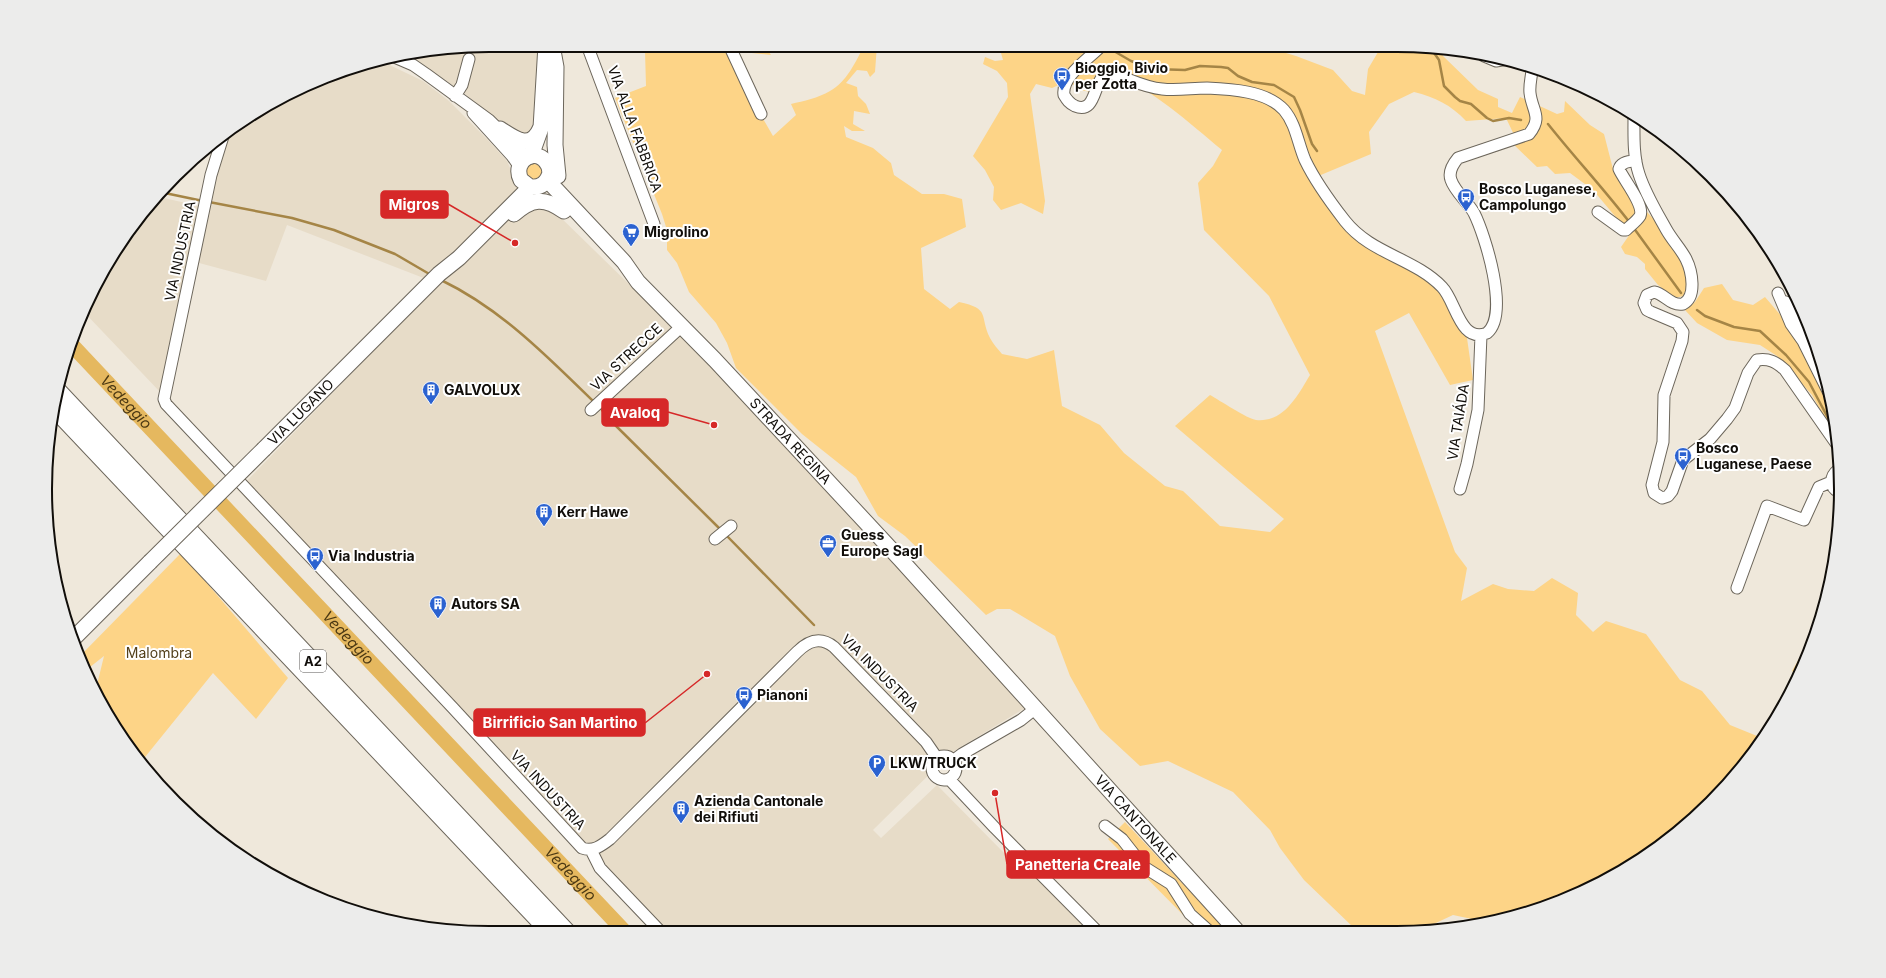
<svg xmlns="http://www.w3.org/2000/svg" width="1886" height="978" viewBox="0 0 1886 978" font-family="Inter,sans-serif">
  <style>
    .built { fill: #e7dcc8 }
    .green { fill: #fdd487 }
    .lines { fill: none; stroke-linecap: round; stroke-linejoin: round }
    .stream { stroke: #a58546; stroke-width: 2.5 }
    .river { stroke: #e5b85f; stroke-width: 15 }
    .minor-casing { stroke: #6c665b; stroke-width: 13 }
    .major-casing { stroke: #6c665b; stroke-width: 17 }
    .highway-casing { stroke: #6c665b; stroke-width: 19 }
    .minor { stroke: #fff; stroke-width: 11 }
    .major { stroke: #fff; stroke-width: 15 }
    .highway { stroke: #fff; stroke-width: 17 }
    .major-bridge-casing { stroke: #6c665b; stroke-width: 17; stroke-linecap: butt }
    .major-bridge { stroke: #fff; stroke-width: 15 }
    .labels { text-anchor: middle; stroke-width: 4; stroke-linejoin: round; paint-order: stroke }
    .shield { fill: #fff; stroke: #585654; stroke-width: 1 }
    .shield-label { font-size: 13px; font-weight: bold; fill: #110e0a }
    .poi-label { font-size: 14px; font-weight: bold; fill: #110e0a; stroke: #fff; text-anchor: start }
    .street-label { font-size: 14px; fill: #110e0a; stroke: #fff }
    .park-label { font-size: 14px; fill: #53401b; stroke: #fff }
    .water-label { font-size: 15px; font-style: italic; fill: #4c3913; stroke: #fff }
    .rim { fill: none; stroke: #110e0a; stroke-width: 2 }
    .leader { fill: none; stroke: #d62828; stroke-width: 1.5 }
    .callout-dot { fill: #d62828; stroke: #fff; stroke-width: 1.5 }
    .callout { fill: #d62828; stroke: #d62828; stroke-width: 1.5 }
    .callout-label { font-size: 15px; text-anchor: middle; font-weight: bold; fill: #fff }
  </style>
  <rect width="100%" height="100%" fill="#efe8db"/>
  <path class="built" d="M489,45H542L538,108L532,134L515,135L464,93L429,69L400,54Z
    M379,60L423,81L449,101L488,140L507,161L510,168L512,180L537,206L555,212L632,287L638,282L1025,708L951,753L873,830L881,838L937,785L1007,856L1012,853L1089,930L657,931L591,860L238,490L439,284L287,225L266,281L188,260L161,393L83,311L120,243L155,196L208,208L230,129L267,104L346,69Z"/>
  <path class="green" d="M641,45H764L771,55L732,51L754,103L773,136L796,115L791,104C804,101 818,98 830,91C846,83 857,60 864,45H877L875,72L870,77L867,71L857,70L846,83L857,87L858,96L866,104L870,114L854,111L853,124L865,131H852L844,126L846,137L873,148L891,163L894,175L922,194H944L962,199L966,227L921,248L924,289L950,309L959,302C991,309 979,315 990,338C993,344 998,349 1002,354L1027,359L1054,350L1062,406L1100,425L1124,453L1165,486L1183,491L1220,526L1270,532L1284,519L1175,426L1210,395C1219,400 1248,419 1256,420C1284,423 1298,395 1310,375L1269,296L1204,230L1198,183L1213,166L1222,150C1188,122 1153,89 1111,73L1095,93L1081,90L1068,81L1052,88L1036,84L1030,94L1045,201L1043,214L1021,203L1001,210L993,200L994,187L985,170L973,156L1008,97L1007,83L997,71L983,64L985,57L995,61L1003,60L999,46H1108L1124,50L1128,46H1262L1296,56L1333,70L1352,91L1365,95L1368,69L1381,47L1426,46L1442,49L1443,56L1478,90L1498,99V107L1512,113L1520,97L1557,114L1564,112L1565,101L1590,125L1604,134L1613,169L1626,192L1635,199L1659,225L1679,257L1686,276L1687,288L1683,296L1675,298L1658,285L1645,269V264L1637,257L1625,254L1621,247L1630,234L1593,190L1570,173L1555,174L1547,166L1537,167L1510,141L1516,139L1506,118L1466,121C1451,105 1435,97 1414,92L1389,104L1369,132L1371,154L1316,177L1345,221L1429,276L1466,331L1473,380L1450,385L1409,313L1375,331L1455,552L1467,568L1461,601L1493,584L1508,589L1534,591L1552,578L1578,593L1576,615L1593,632L1606,621L1646,634L1680,680L1702,691L1730,725L1762,738L1749,759L1667,841L1567,899L1489,920L1472,919L1453,915L1423,929H1358L1353,927L1304,880L1280,848L1270,830L1233,792L1168,761L1140,766L1100,729L1070,676L1055,636L1010,609H997L986,615L905,536L878,516L856,477L802,434L736,368L727,343L716,323L689,292L677,263L667,250V230L662,214L615,98L646,86L645,51Z
    M526 172a8 8 0 1 1 16 0a8 8 0 1 1-16 0Z
    M1722,284L1733,300L1753,305L1765,297L1788,324L1830,402L1837,431V440L1812,395L1777,356L1760,345L1727,340L1697,323L1685,310L1695,302L1704,288Z
    M181,553L288,678L256,719L213,673L141,762L120,736L95,693L104,656L85,671L80,656Z
    M1800,657L1804,662L1799,677L1792,671Z
    M1125,822L1226,930H1198L1108,839Z"/>
  <g class="lines">
    <path class="stream" d="M1427,46L1432,50L1439,60L1444,86L1455,97L1460,101L1471,104L1487,118L1493,121L1509,118L1521,120
      M1107,47L1131,61L1153,69L1185,70L1200,66L1221,67L1228,68L1238,76L1252,82L1274,85L1294,97L1300,110L1312,144L1317,151
      M1548,124C1575,158 1604,189 1630,223
      M160,192L203,201
      M209,202L292,218L334,230L395,254L431,275
      M1633,227L1681,293
      M441,280C501,309 547,356 594,402
      M1697,310L1705,316L1734,327L1760,331L1786,355L1809,382L1837,435
      M600,407L607,417L721,530
      M726,535L814,625"/>
    <path class="river" id="s1" d="M71,344L625,932"/>
    <defs>
      <path id="minor" d="M587,45L654,224
        M729,45L761,114
        M1101,46C1090,58 1061,76 1064,95C1067,100 1069,103 1075,106C1099,116 1092,73 1110,74C1117,74 1124,78 1130,80C1140,84 1151,88 1162,89C1177,91 1192,88 1207,88C1231,89 1267,91 1284,110C1296,124 1298,144 1305,160C1315,181 1331,203 1345,221C1371,254 1414,258 1442,287C1456,301 1460,344 1487,333C1510,314 1485,235 1474,213C1468,202 1455,192 1451,180C1448,172 1453,164 1458,158L1529,134C1543,117 1532,111 1530,93C1529,84 1532,76 1532,68
        M392,56L413,65L426,74L489,120L527,157
        M1484,56L1496,61L1508,59
        M455,96L462,85L469,59
        M473,113L512,156L517,163L518,169
        M1634,116C1634,135 1633,156 1639,174C1645,193 1656,211 1666,229C1672,240 1681,249 1686,259C1692,271 1697,297 1683,304C1670,306 1665,294 1654,292L1647,295L1644,303L1647,310L1651,312L1677,323L1683,332L1682,341L1664,395L1663,442L1652,485L1654,493L1662,498L1668,496L1672,491L1683,460L1710,439L1727,419L1735,408L1748,373L1757,360C1769,358 1776,362 1785,370L1838,446
        M224,133L211,175L164,399L166,404L453,708L582,848C593,852 601,846 610,839L797,652C808,641 820,636 834,647L926,742L937,758
        M1598,212L1623,230H1626C1630,226 1637,221 1640,216C1645,205 1623,179 1619,169C1621,162 1629,161 1636,161
        M1778,293L1791,324L1803,341L1828,391
        M1786,302L1812,335
        M591,410L682,326
        M1838,470C1830,476 1829,487 1839,492
        M1460,489L1467,464L1478,410L1481,335
        M715,539L731,526
        M1737,588L1767,506L1804,520L1819,487L1831,482
        M932 768a12 12 0 1 1 24 0a12 12 0 1 1-24 0Z
        M954,760L962,754L1021,720L1036,708
        M949,779L995,828L1096,930
        M1105,826L1122,839L1144,867L1171,884L1190,914L1208,930
        M591,850L600,868L660,931"/>
      <g id="major">
        <path d="M552,45L556,67L555,145L558,176"/>
        <path d="M500,129C514,138 530,151 540,129"/>
        <path d="M531,156L541,128L546,45"/>
        <path id="s2" d="M550,173C547,183 541,188 530,187L521,180C511,160 538,145 548,165C551,170 549,177 551,184L624,262L638,282L715,360L901,560L1236,930"/>
        <path d="M514,214C532,198 544,197 564,211"/>
        <path id="s3" d="M264,449L439,274L459,258L530,187"/>
        <path d="M73,639L150,562"/>
      </g>
      <path id="highway" d="M57,390L567,932
        M53,407L550,932"/>
    </defs>
    <use href="#minor" class="minor-casing"/>
    <use href="#major" class="major-casing"/>
    <use href="#highway" class="highway-casing"/>
    <use href="#minor" class="minor"/>
    <use href="#major" class="major"/>
    <use href="#highway" class="highway"/>
    <defs>
      <path id="major-bridge" d="M150,562L264,449"/>
    </defs>
    <use href="#major-bridge" class="major-bridge-casing"/>
    <use href="#major-bridge" class="major-bridge"/>
  </g>
  <defs>
    <symbol id="bus-pin" viewBox="-11 -11 22 30"><path d="M0 17L-7.5 6A9.5 9.5 0 1 1 7.5 6Z" fill="#2b62d0" stroke="#fff"/><path d="M-5-6H5V4H4V6H2V4H-2V6H-4V4H-5ZM-3.5-4V0h7V-4ZM-3.5 1.2v1.5H-2V1.2ZM2 1.2v1.5H3.5V1.2Z" fill="#fff"/></symbol>
    <symbol id="supermarket-pin" viewBox="-11 -11 22 30"><path d="M0 17L-7.5 6A9.5 9.5 0 1 1 7.5 6Z" fill="#2b62d0" stroke="#fff"/><path d="M-6-5.5h2.5l.6 2H6L4.5 2H-2.5L-4.4-4H-6ZM-1.5 3.2a1.3 1.3 0 1 0 .1 0ZM3 3.2a1.3 1.3 0 1 0 .1 0Z" fill="#fff"/></symbol>
    <symbol id="building-pin" viewBox="-11 -11 22 30"><path d="M0 17L-7.5 6A9.5 9.5 0 1 1 7.5 6Z" fill="#2b62d0" stroke="#fff"/><path d="M-4-6H4V6H1V3H-1V6H-4ZM-2.5-4.3h1.7v1.8h-1.7ZM.8-4.3h1.7v1.8H.8ZM-2.5-1h1.7V.8h-1.7ZM.8-1h1.7V.8H.8Z" fill="#fff"/></symbol>
    <symbol id="office-pin" viewBox="-11 -11 22 30"><path d="M0 17L-7.5 6A9.5 9.5 0 1 1 7.5 6Z" fill="#2b62d0" stroke="#fff"/><path d="M-6-3h4V-5.5h4V-3h4V5H-6ZM-1-4.5V-3h2v-1.5ZM-6 0V1H6V0Z" fill="#fff"/></symbol>
    <symbol id="parking-pin" viewBox="-11 -11 22 30"><path d="M0 17L-7.5 6A9.5 9.5 0 1 1 7.5 6Z" fill="#2b62d0" stroke="#fff"/><path d="M-3.5-5.5H1a3.5 3.5 0 0 1 0 7H-1V5.5H-3.5ZM-1-3.4V-.6H.8a1.4 1.4 0 0 0 0-2.8Z" fill="#fff"/></symbol>
  </defs>
  <g fill-rule="evenodd">
    <use href="#bus-pin" x="1052" y="66" width="20" height="27"/>
    <use href="#bus-pin" x="1456" y="187" width="20" height="27"/>
    <use href="#supermarket-pin" x="621" y="222" width="20" height="27"/>
    <use href="#building-pin" x="421" y="380" width="20" height="27"/>
    <use href="#bus-pin" x="1673" y="446" width="20" height="27"/>
    <use href="#building-pin" x="534" y="502" width="20" height="27"/>
    <use href="#office-pin" x="818" y="533" width="20" height="27"/>
    <use href="#bus-pin" x="305" y="546" width="20" height="27"/>
    <use href="#building-pin" x="428" y="594" width="20" height="27"/>
    <use href="#bus-pin" x="734" y="685" width="20" height="27"/>
    <use href="#parking-pin" x="867" y="753" width="20" height="27"/>
    <use href="#building-pin" x="671" y="799" width="20" height="27"/>
  </g>
  <g class="labels">
    <rect class="shield" x="300" y="650" width="26" height="22" rx="3"/>
    <g class="shield-label">
      <text x="313" y="666">A2</text>
    </g>
    <g class="poi-label">
      <text x="1075" y="73">Bioggio, Bivio<tspan x="1075" dy="16">per Zotta</tspan></text>
      <text x="1479" y="194">Bosco Luganese,<tspan x="1479" dy="16">Campolungo</tspan></text>
      <text x="644" y="237">Migrolino</text>
      <text x="444" y="395">GALVOLUX</text>
      <text x="1696" y="453">Bosco<tspan x="1696" dy="16">Luganese, Paese</tspan></text>
      <text x="557" y="517">Kerr Hawe</text>
      <text x="841" y="540">Guess<tspan x="841" dy="16">Europe Sagl</tspan></text>
      <text x="328" y="561">Via Industria</text>
      <text x="451" y="609">Autors SA</text>
      <text x="757" y="700">Pianoni</text>
      <text x="890" y="768">LKW/TRUCK</text>
      <text x="694" y="806">Azienda Cantonale<tspan x="694" dy="16">dei Rifiuti</tspan></text>
    </g>
    <g class="street-label">
      <text transform="translate(635 129) rotate(70)" y="5">VIA ALLA FABBRICA</text>
      <text transform="translate(180 251) rotate(-78)" y="5">VIA INDUSTRIA</text>
      <text transform="translate(626 357) rotate(-43)" y="5">VIA STRECCE</text>
      <text dy="5" stroke="none"><textPath href="#s3" startOffset="52">VIA LUGANO</textPath></text>
      <text transform="translate(1458 422) rotate(-81)" y="5">VIA TAIÁDA</text>
      <text dy="5" stroke="none"><textPath href="#s2" startOffset="460">STRADA REGINA</textPath></text>
      <text transform="translate(880 673) rotate(45)" y="5">VIA INDUSTRIA</text>
      <text transform="translate(548 790) rotate(47)" y="5">VIA INDUSTRIA</text>
      <text dy="5" stroke="none"><textPath href="#s2" startOffset="972">VIA CANTONALE</textPath></text>
    </g>
    <g class="park-label">
      <text x="159" y="658">Malombra</text>
    </g>
    <g class="water-label">
      <text dy="5" stroke="none"><textPath href="#s1" startOffset="80">Vedeggio</textPath></text>
      <text dy="5" stroke="none"><textPath href="#s1" startOffset="404">Vedeggio</textPath></text>
      <text dy="5" stroke="none"><textPath href="#s1" startOffset="728">Vedeggio</textPath></text>
    </g>
  </g>
  <path d="M0 0H1886V978H0ZM489 52H1397A437 437 0 0 1 1834 489V489A437 437 0 0 1 1397 926H489A437 437 0 0 1 52 489V489A437 437 0 0 1 489 52Z" fill="#ececeb" fill-rule="evenodd"/>
  <path class="rim" d="M489 52H1397A437 437 0 0 1 1834 489V489A437 437 0 0 1 1397 926H489A437 437 0 0 1 52 489V489A437 437 0 0 1 489 52Z"/>
  <path class="leader" d="M515 243L448 204M714 425L668 412M707 674L645 723M995 793L1007 864"/>
  <g class="callout-dot">
    <circle cx="515" cy="243" r="4"/>
    <circle cx="714" cy="425" r="4"/>
    <circle cx="707" cy="674" r="4"/>
    <circle cx="995" cy="793" r="4"/>
  </g>
  <g class="callout">
    <rect x="381" y="191" width="67" height="27" rx="4"/>
    <rect x="602" y="399" width="66" height="27" rx="4"/>
    <rect x="474" y="709" width="171" height="27" rx="4"/>
    <rect x="1007" y="851" width="142" height="27" rx="4"/>
  </g>
  <g class="callout-label">
    <text x="414" y="210">Migros</text>
    <text x="635" y="418">Avaloq</text>
    <text x="560" y="728">Birrificio San Martino</text>
    <text x="1078" y="870">Panetteria Creale</text>
  </g>
</svg>
